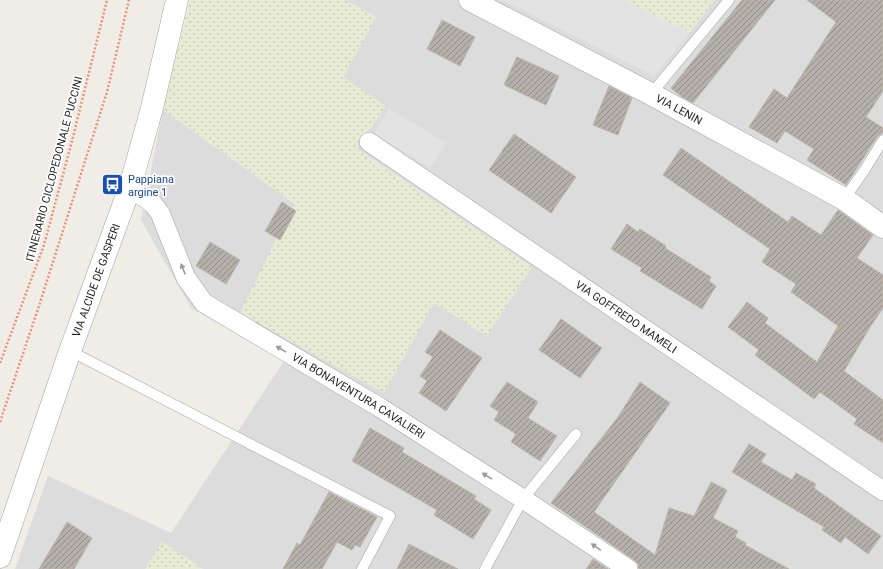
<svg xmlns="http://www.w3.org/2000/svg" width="883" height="569" viewBox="0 0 883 569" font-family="Roboto,sans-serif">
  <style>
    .residential { fill: #dddcdc }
    .farmland { fill: url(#farmland-dots) }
    .parking { fill: #e3e3e3 }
    .building { fill: url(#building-hatch); stroke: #bfb5aa }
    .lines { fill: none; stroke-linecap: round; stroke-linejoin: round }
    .service-casing { stroke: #a0a0a0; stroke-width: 11 }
    .minor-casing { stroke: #a0a0a0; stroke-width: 20 }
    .tertiary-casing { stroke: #a0a0a0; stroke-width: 23 }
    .path { stroke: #eb937b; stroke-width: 2.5; stroke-dasharray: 2 2; stroke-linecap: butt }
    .service { stroke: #fff; stroke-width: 10 }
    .minor { stroke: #fff; stroke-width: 19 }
    .tertiary { stroke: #fff; stroke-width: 22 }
    .oneway { fill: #9a9a9a }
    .labels { text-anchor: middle; stroke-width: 3.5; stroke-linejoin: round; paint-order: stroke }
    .street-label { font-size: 11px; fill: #1f1f1f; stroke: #fff }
    .transit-label { font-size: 11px; fill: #164399; stroke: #fff; text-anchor: start }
  </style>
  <defs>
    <pattern id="farmland-dots" width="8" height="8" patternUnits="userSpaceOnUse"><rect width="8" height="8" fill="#e7ebd4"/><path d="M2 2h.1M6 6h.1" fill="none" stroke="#c6c9b6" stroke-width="1.8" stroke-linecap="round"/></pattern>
    <pattern id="building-hatch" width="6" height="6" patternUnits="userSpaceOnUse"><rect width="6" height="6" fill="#b4afa9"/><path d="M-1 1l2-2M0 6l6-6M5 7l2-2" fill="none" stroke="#928e89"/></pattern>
  </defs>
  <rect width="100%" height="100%" fill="#efede6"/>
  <path class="residential" d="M345,0H623L690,32L715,0H883V569H203L162,542L145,569H15L48,476L171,533L284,361L191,308L141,220L163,110L434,303L532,267L356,148L343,77L376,17Z"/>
  <path class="farmland" d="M190,0H345L376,17L343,77L386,106L356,149L532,267L487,336L434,303L384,393L240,313L294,203L163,110Z
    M623,0H715L690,32Z
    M162,542L203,569H145Z"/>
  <path class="parking" d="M502,0H623L690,32L654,76Z
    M389,108L446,143L430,168L374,134Z"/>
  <path class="building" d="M742,0H775L693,103L682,97L671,88Z
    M807,0H883V91L866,117L883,128V132L877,137L846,185L807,160L814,149L785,131L777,143L749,127L774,89L787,98L836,22Z
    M442,20L475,37L460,66L427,49Z
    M517,57L559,76L546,105L504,85Z
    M609,86L632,98L618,135L593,125Z
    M514,134L576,177L551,213L489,170Z
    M681,148L788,222L792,216L821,235L838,210L873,235L857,258L883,275V308L870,327L844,371L883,400V443L854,424L857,419L820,392L814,399L755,355L759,350L728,327L747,302L768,318L765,323L817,362L838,326L791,292L796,284L762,262L770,249L663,175Z
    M282,202L296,211L280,240L265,231Z
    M627,224L638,232L640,229L666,246L665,248L711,277L709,281L716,286L702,309L640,271L642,268L611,249Z
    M210,242L240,260L226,284L196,266Z
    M561,319L602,348L580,378L539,350Z
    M440,330L482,358L446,411L419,393L427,381L420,376L433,357L425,352Z
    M507,382L538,402L528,418L557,436L540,461L511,442L516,434L494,420L499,412L490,406Z
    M640,382L670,403L594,512L655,555L669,508L694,516L711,482L727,490L713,518L738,531L735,537L746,543L745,545L789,569H639L638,564L634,560L551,503L618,417Z
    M370,428L404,448L402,452L476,496L474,499L491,510L473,539L434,515L437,510L352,461Z
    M749,444L766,454L761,462L792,480L796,473L816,484L814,488L881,536L868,554L845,537L841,543L822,530L824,527L732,472Z
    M329,492L377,517L360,547L355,545L352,550L337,542L322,569H283L297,543L300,545Z
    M67,522L92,538L74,569H39Z
    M409,544L458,569H397Z
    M593,559L608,569H586Z"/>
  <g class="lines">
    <defs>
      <path id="service" d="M651,94L729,0
        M844,199L864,171L883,140
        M70,351L390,516L362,569
        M485,569L523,499L576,434"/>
      <g id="minor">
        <path id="s1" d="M369,142L883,491"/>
        <path id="s2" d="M130,187L153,204L160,213L186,278L204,303L379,407L523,499L628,569"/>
      </g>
      <g id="tertiary">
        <path id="s3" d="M470,0L651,94L844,199L883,227"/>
        <path id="s4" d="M0,557L70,351L130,187L152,108L177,0"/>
      </g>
    </defs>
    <use href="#service" class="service-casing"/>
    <use href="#minor" class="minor-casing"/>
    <use href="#tertiary" class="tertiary-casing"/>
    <path class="path" d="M0,363L44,245L72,141L107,0
      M0,422L39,306L107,92L129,0"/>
    <use href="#service" class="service"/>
    <use href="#minor" class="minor"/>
    <use href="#tertiary" class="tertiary"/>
  </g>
  <defs><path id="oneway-solid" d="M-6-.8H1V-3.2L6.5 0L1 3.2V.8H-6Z"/></defs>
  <g class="oneway">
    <use href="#oneway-solid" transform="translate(183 269) rotate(-112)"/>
    <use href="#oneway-solid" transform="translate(281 349) rotate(-149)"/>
    <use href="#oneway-solid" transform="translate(487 476) rotate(-148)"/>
    <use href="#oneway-solid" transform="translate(596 547) rotate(-146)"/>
  </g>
  <defs>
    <symbol id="bus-square" viewBox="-11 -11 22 22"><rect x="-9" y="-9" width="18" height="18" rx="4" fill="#1a4fb4" stroke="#fff"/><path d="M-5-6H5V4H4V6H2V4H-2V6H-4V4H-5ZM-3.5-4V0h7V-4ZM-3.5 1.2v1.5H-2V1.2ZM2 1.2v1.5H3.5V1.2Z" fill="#fff"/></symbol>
  </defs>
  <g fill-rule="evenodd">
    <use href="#bus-square" x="100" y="172" width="25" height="25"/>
  </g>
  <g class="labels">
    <g class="street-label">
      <text dy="4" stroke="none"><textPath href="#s3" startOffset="236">VIA LENIN</textPath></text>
      <text transform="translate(54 169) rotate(-75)" y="4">ITINERARIO CICLOPEDONALE PUCCINI</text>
      <text dy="4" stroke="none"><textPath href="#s4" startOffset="293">VIA ALCIDE DE GASPERI</textPath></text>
      <text dy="4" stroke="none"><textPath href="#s1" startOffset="311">VIA GOFFREDO MAMELI</textPath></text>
      <text dy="4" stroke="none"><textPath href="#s2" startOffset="321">VIA BONAVENTURA CAVALIERI</textPath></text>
    </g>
    <g class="transit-label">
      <text x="128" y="183">Pappiana<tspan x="128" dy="13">argine 1</tspan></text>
    </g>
  </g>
</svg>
